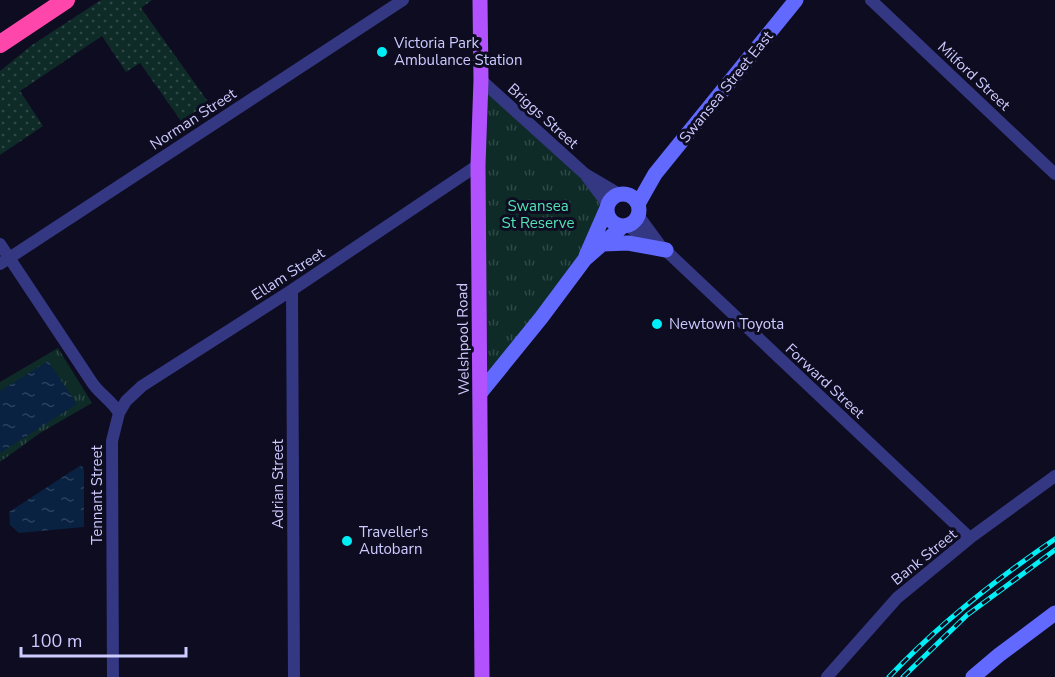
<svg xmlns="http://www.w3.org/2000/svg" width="1055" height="677" viewBox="0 0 1055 677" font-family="'Nunito Sans',sans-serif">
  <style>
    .grass { fill: url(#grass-dots) }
    .park { fill: url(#park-tufts) }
    .water { fill: url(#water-ripples) }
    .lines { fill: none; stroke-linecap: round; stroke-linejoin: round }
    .street { stroke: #343782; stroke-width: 12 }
    .secondary { stroke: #6269ff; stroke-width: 15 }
    .primary { stroke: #b252ff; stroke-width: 15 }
    .highway { stroke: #ff46ab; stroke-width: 18 }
    .rail-casing { stroke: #00eef6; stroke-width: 5 }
    .rail { stroke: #0e0c20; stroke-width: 3; stroke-dasharray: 9; stroke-linecap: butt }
    .poi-dot { fill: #00eef6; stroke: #0e0c20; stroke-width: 2 }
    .labels { text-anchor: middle; stroke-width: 6; stroke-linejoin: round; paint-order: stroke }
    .poi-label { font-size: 15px; fill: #cdcbff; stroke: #0e0c20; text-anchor: start }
    .street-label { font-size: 15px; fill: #cdcbff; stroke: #0e0c20 }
    .park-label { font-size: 15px; fill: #52e4b6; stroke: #0e0c20 }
  </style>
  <defs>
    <pattern id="grass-dots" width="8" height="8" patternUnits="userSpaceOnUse" patternTransform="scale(1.5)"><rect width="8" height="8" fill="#0e2b28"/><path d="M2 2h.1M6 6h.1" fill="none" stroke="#304848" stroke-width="1.8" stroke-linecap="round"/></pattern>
    <pattern id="park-tufts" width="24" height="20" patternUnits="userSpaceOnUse" patternTransform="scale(1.5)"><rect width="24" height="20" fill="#0e2b28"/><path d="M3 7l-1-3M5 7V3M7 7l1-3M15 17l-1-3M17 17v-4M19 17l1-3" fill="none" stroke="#304848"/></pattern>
    <pattern id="water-ripples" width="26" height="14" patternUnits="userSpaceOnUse" patternTransform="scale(1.5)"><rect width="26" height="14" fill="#092242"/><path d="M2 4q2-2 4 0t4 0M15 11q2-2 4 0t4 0" fill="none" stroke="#2c415e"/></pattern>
  </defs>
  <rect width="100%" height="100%" fill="#0e0c20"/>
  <path class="grass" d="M101,0H152L141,8L209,103L181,121L140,63L126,72L102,36L20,91L43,126L0,155V71L32,45Z"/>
  <path class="park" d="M481,83L586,177L607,208L583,261L481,392Z
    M58,348L92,403L40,433L0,462V382Z"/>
  <path class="water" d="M48,361L77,404L0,453V391Z
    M81,465L84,469V527L19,533L10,525L9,512Z"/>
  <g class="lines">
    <path class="street" d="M871,0L1055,174
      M481,80L585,174L619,194
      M587,177L608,205
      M638,215L660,245L970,538
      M627,225L637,233L659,244
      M0,244L93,384C101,395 112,401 119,413L112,441L113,677
      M0,264L403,0
      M292,290L294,677
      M119,413L126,401L142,386L292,290L478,165
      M827,677L897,598L970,538L1055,476"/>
    <path class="secondary" d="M607 210a16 16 0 1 1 32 0a16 16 0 1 1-32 0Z
      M638,204L655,174L796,0
      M603,244L628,243L666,250
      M586,256L607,208
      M481,392L541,318L585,259L623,226
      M973,677L999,655L1055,613"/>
    <path class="primary" d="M480,0L481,80L478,165L482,677"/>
    <path class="highway" d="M0,44L66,0"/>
    <defs>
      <path id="rail" d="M889,677C939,624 995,580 1055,539
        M903,677L967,615L1055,550"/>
    </defs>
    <use href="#rail" class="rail-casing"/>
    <use href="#rail" class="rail"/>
  </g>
  <g class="poi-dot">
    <circle cx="382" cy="52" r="6"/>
    <circle cx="657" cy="324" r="6"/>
    <circle cx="347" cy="541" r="6"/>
  </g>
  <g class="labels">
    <g class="poi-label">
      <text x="394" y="48">Victoria Park<tspan x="394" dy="17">Ambulance Station</tspan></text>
      <text x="669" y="329">Newtown Toyota</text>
      <text x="359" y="537">Traveller's<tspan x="359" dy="17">Autobarn</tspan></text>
    </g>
    <g class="street-label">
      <text transform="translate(974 76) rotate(43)" y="5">Milford Street</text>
      <text transform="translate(726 87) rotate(-51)" y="5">Swansea Street East</text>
      <text transform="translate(543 116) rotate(42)" y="5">Briggs Street</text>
      <text transform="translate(193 119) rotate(-33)" y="5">Norman Street</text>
      <text transform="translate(288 274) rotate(-33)" y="5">Ellam Street</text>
      <text transform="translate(463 339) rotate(-91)" y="5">Welshpool Road</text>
      <text transform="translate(825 381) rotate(43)" y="5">Forward Street</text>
      <text transform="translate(278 484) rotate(-90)" y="5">Adrian Street</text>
      <text transform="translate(97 495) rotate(-90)" y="5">Tennant Street</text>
      <text transform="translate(924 557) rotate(-39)" y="5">Bank Street</text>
    </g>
    <g class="park-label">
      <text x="538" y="211">Swansea<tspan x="538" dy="17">St Reserve</tspan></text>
    </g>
  </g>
  <path d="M21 647v9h165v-9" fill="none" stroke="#cdcbff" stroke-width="3"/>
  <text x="30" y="647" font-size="18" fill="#cdcbff" stroke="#0e0c20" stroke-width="4.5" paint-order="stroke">100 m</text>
</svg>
